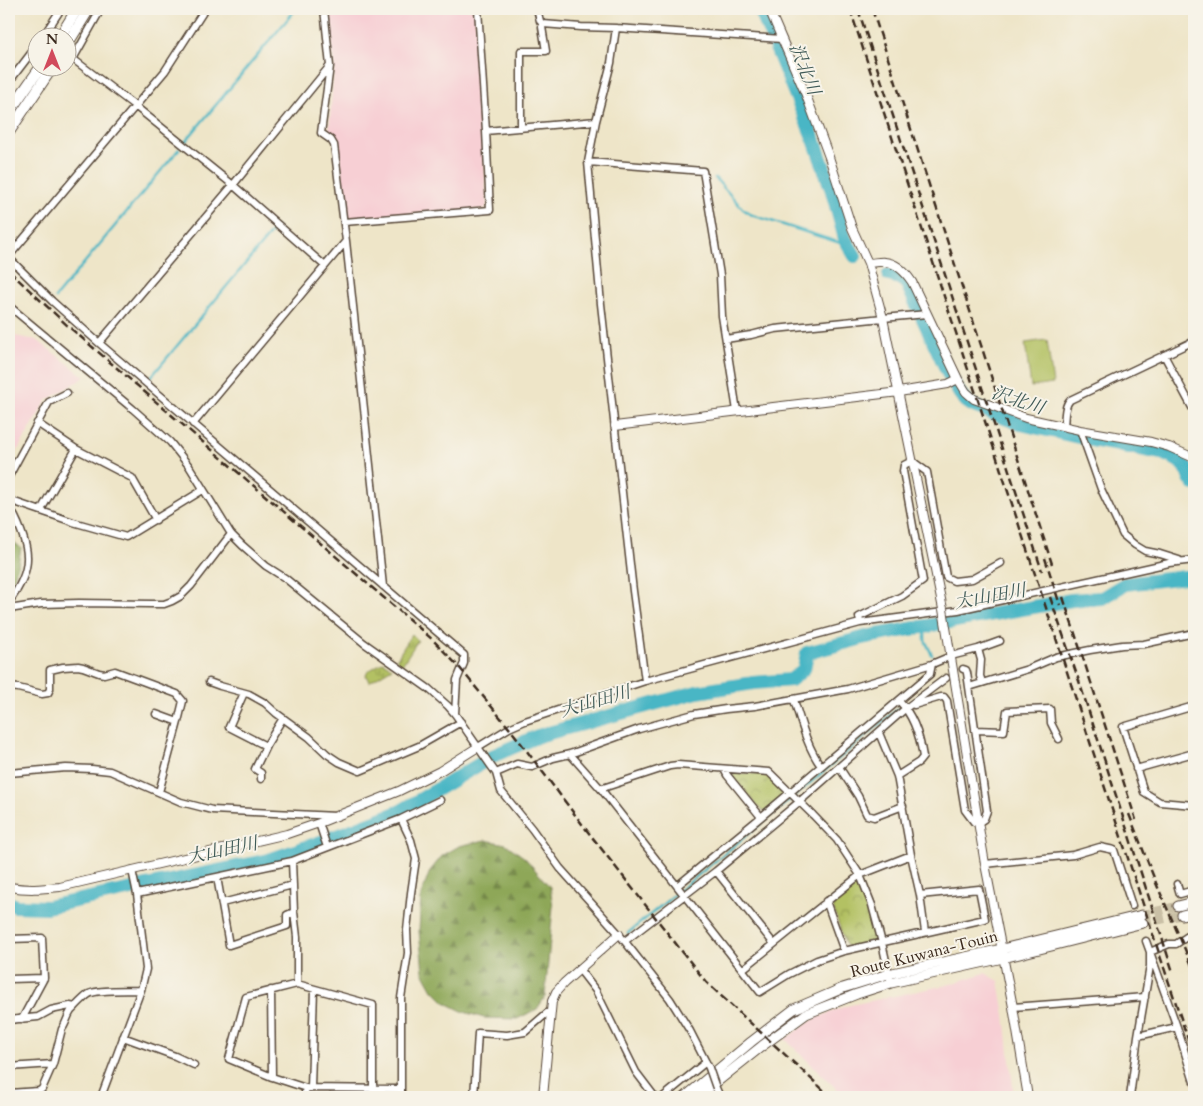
<svg xmlns="http://www.w3.org/2000/svg" width="1203" height="1106" viewBox="0 0 1203 1106" font-family="Cardo,'Noto Serif JP',serif">
  <style>
    .built { fill: #f7cfd4 }
    .grass { fill: url(#grass-tufts); stroke: #777640 }
    .forest { fill: url(#forest-firs); stroke: #64683c }
    .park { fill: url(#park-crowns); stroke: #777640 }
    .garden { fill: #b3c163; stroke: #777640 }
    .lines { fill: none; stroke-linecap: round; stroke-linejoin: round }
    .stream { stroke: #49b6c5; stroke-width: 2.5 }
    .river { stroke: #49b6c5; stroke-width: 14 }
    .secondary-tunnel { stroke: #cac0a6; stroke-width: 9; stroke-dasharray: 9 4.5; stroke-linecap: butt }
    .minor-casing { stroke: #564638; stroke-width: 9 }
    .tertiary-casing { stroke: #564638; stroke-width: 10 }
    .secondary-casing { stroke: #564638; stroke-width: 11 }
    .trunk-casing { stroke: #564638; stroke-width: 12 }
    .minor { stroke: #fff; stroke-width: 6 }
    .tertiary { stroke: #fff; stroke-width: 8 }
    .secondary { stroke: #fff; stroke-width: 9 }
    .trunk { stroke: #fff; stroke-width: 10 }
    .rail { stroke: #3b2a1e; stroke-width: 2.5; stroke-dasharray: 8 4; stroke-linecap: butt }
    .minor-bridge-casing { stroke: #564638; stroke-width: 9; stroke-linecap: butt }
    .tertiary-bridge-casing { stroke: #564638; stroke-width: 10; stroke-linecap: butt }
    .minor-bridge { stroke: #fff; stroke-width: 6 }
    .tertiary-bridge { stroke: #fff; stroke-width: 8 }
    .labels { text-anchor: middle; stroke-width: 4; stroke-linejoin: round; paint-order: stroke }
    .street-label { font-size: 16px; fill: #3b2a1e; stroke: #f7f3e8 }
    .water-label { font-size: 18px; font-style: italic; fill: #405b58; stroke: #f7f3e8 }
  </style>
  <defs>
    <pattern id="grass-tufts" width="24" height="20" patternUnits="userSpaceOnUse" patternTransform="scale(1.25)"><rect width="24" height="20" fill="#b3c163"/><path d="M3 7l-1-3M5 7V3M7 7l1-3M15 17l-1-3M17 17v-4M19 17l1-3" fill="none" stroke="#939d51"/></pattern>
    <pattern id="forest-firs" width="22" height="20" patternUnits="userSpaceOnUse" patternTransform="scale(1.25)"><rect width="22" height="20" fill="#8ea759"/><path d="M5 1l3.5 6h-7zM16 11l3.5 6h-7z" fill="#758849"/></pattern>
    <pattern id="park-crowns" width="20" height="18" patternUnits="userSpaceOnUse" patternTransform="scale(1.25)"><rect width="20" height="18" fill="#b3c163"/><path d="M2 6a3 3 0 1 1 6 0M12 15a3 3 0 1 1 6 0" fill="none" stroke="#939d51"/></pattern>
  </defs>
  <rect width="100%" height="100%" fill="#f7f3e8"/>
  <filter id="ink" filterUnits="userSpaceOnUse"><feTurbulence type="fractalNoise" baseFrequency=".02" numOctaves="2"/><feDisplacementMap in="SourceGraphic" scale="10" xChannelSelector="R" yChannelSelector="G"/><feConvolveMatrix kernelMatrix="1 2 1 2 8 2 1 2 1" color-interpolation-filters="sRGB"/></filter>
  <filter id="wash" filterUnits="userSpaceOnUse"><feTurbulence type="fractalNoise" baseFrequency=".0096" numOctaves="4" result="noise"/><feDisplacementMap in="SourceGraphic" scale="20" xChannelSelector="R" yChannelSelector="G"/><feGaussianBlur stdDeviation="1.12" result="paint"/><feColorMatrix in="noise" values="0 0 0 0 0 0 0 0 0 0 0 0 0 0 0 0 0 1.4 0 .05"/><feComposite in="paint" operator="in"/></filter>
  <g filter="url(#wash)">
    <rect width="100%" height="100%" fill="#eee5c8"/>
    <path class="built" d="M329,9H475L487,205L485,209L347,219L338,140L329,131L334,67Z
      M9,335L37,340L85,377L47,400L9,465Z
      M985,973L999,981L1005,1015L1014,1097H845L785,1039L814,1019L846,1006L947,985Z"/>
    <path class="grass" d="M412,634L418,640L402,665L396,660Z
      M383,662L392,668L369,682L366,675L367,672Z"/>
    <path class="forest" d="M9,538L21,548L18,565L9,592Z
      M485,840L506,844L525,858L550,887L553,906L545,997L537,1009L517,1019L484,1018L464,1012L446,1003L433,990L423,972L419,931L421,895L430,871L442,856L459,846Z"/>
    <path class="park" d="M733,773L767,774L784,790V796L766,811L761,810L732,776Z
      M854,882L856,884L866,908L875,938L873,942L849,947L846,945L832,905V901Z"/>
    <path class="garden" d="M1047,340L1053,384L1031,387L1025,343Z"/>
    <g class="lines">
      <path class="stream" d="M185,142L296,9
        M715,178L743,209L752,215L850,246
        M55,298L179,149
        M151,377L276,227
        M925,627V640L932,655
        M628,933L798,793L899,708"/>
      <path class="river" d="M760,9L815,142L832,191L845,239L855,256
        M889,275C896,276 902,278 907,284L948,373L960,394L968,403L976,407L1021,424L1092,440L1162,453L1179,461L1186,468L1190,478L1194,484
        M9,903L16,906L47,907L269,860L313,845L401,811L495,755L538,736L697,692L753,683L791,680L804,669L807,653L866,637L1072,600L1102,598L1125,584L1194,576"/>
    </g>
  </g>
  <g filter="url(#ink)">
    <g class="lines">
      <path class="secondary-tunnel" d="M1142,915L1178,906
        M1143,923L1182,915"/>
      <defs>
        <path id="minor" d="M478,9L486,131
          M537,9L540,21L543,24L581,27L616,28L782,39
          M42,38L61,9
          M68,57L73,59L135,106L233,185L325,266
          M73,59L101,9
          M9,82L38,44
          M596,121L611,63L616,28
          M521,128V51H546L542,27L543,24
          M588,162L601,304L633,591L645,681
          M344,222L490,210L486,131L596,121L588,162L703,171L720,275L722,316L737,411
          M346,241L383,586
          M9,256L165,71L205,9
          M9,258L52,301L99,343L464,655V663L457,680L455,714
          M9,306L133,409L170,442L189,466L231,534L242,545L266,566L285,578L364,643L429,689L448,706L455,714L491,766L496,773L501,791L532,829L560,868L619,934L670,999L690,1031L709,1068
          M726,339L751,335L775,329L883,318L927,314
          M99,343L233,185L329,67
          M1164,355L1194,411
          M37,423L76,449L132,478L156,520
          M193,424L346,241L334,145L331,140L321,133L330,66L324,9
          M1064,426C1065,418 1064,406 1070,400L1194,341
          M1080,430L1101,489L1123,535L1135,545L1145,551L1160,554L1179,560
          M9,476L49,402L67,393
          M9,500L73,522L126,537L203,490
          M9,507C17,518 28,545 27,559C27,574 17,591 9,602
          M41,510L76,449
          M9,609L41,604L79,603L152,604H164L172,601L181,596L191,586L231,534
          M860,623L859,617L902,596L923,581L903,471L904,465L912,461L927,472L946,577L954,581L972,579L1001,563
          M978,649L981,660L980,676L982,682
          M209,682L220,686L249,694L265,703L276,713L309,737L327,754L339,762L360,771L419,746L461,722
          M9,687L18,688L42,694L48,693L50,689V670L63,667L78,666L83,667L99,673L104,674L115,671L177,694L183,701L178,722
          M969,687L1028,669L1056,657L1090,650L1122,645L1144,644L1194,633
          M244,693L229,727L266,746
          M794,700C801,722 807,747 821,766
          M914,705L941,697H944L947,701L965,810L974,822L978,823L984,819L987,811L967,673L966,670L963,669
          M1194,706L1123,727L1144,792L1160,802L1194,805
          M156,714L178,722L159,792
          M975,730L1004,731L1007,711L1050,709L1051,723L1059,739
          M879,733L897,776L911,855L920,895L925,932
          M478,747L509,728L525,721L645,681L860,623L958,610L1169,563L1194,560
          M570,754L601,789L760,992L789,974L817,960L844,951L985,919L979,889L920,895
          M839,767L858,796L867,815L874,817L903,806
          M724,769L727,775L761,817
          M1136,769L1194,753
          M9,773L66,768L92,769L110,771L181,802L212,810L336,816
          M496,773L517,764L532,767L553,758L570,754L639,729L694,714L726,709L755,706L848,689L932,664L951,656L978,649L1000,641
          M897,776L919,762L923,757C920,737 914,716 899,701
          M261,779V773L255,769L266,746L283,718
          M601,789L606,787L670,766L678,765L769,772L813,815L837,840L860,875L872,905L882,943L891,983
          M319,823L327,847
          M292,861L294,912L297,937V984L373,1005V1097
          M985,864L1073,855L1100,847L1114,850L1132,906
          M132,870L137,894L292,861L401,819L440,800
          M716,871L774,944
          M217,877L229,945L287,926V915L294,912
          M1177,884L1180,894L1194,890
          M677,886L761,817L930,674L932,664
          M826,901L844,951
          M222,903L293,885
          M1194,932L1176,944H1169L1150,952L1177,1027L1194,1082
          M9,939L42,938L44,978L22,1019
          M625,941L716,871L799,802L906,708L946,678
          M579,969L596,991L636,1072L655,1097
          M743,969L860,875L911,855
          M9,979L44,978
          M297,984L246,997L229,1059L272,1077L306,1088L401,1089
          M271,990L272,1077
          M1013,1007L1145,997
          M9,1020L38,1017L51,1010L70,1006L75,1007
          M1138,1036L1177,1027
          M123,1037L175,1056L194,1065
          M9,1067L53,1064
          M311,1088L314,989
          M716,1088L720,1097
          M9,1093L39,1091L42,1089L53,1064L62,1029C66,1024 67,1017 71,1011C76,1006 83,998 89,994C98,989 129,991 141,990
          M101,1097L141,990L146,969L137,894
          M304,1097L306,1088
          M401,1097V998L408,953L407,930L411,893L416,859L411,840L401,819
          M474,1097L478,1033L507,1035L525,1032L547,1013L551,1012
          M663,1097L706,1062
          M1130,1097L1138,1036L1150,966V952L1146,941"/>
        <path id="tertiary" d="M769,9L806,95L829,157L852,228L868,263L883,318L943,609
          M868,263C874,263 880,261 885,262C897,263 906,273 912,282L958,379
          M615,426L899,392L948,384L958,379L966,392L974,399L1026,418L1080,430L1151,442L1169,447L1194,458
          M950,652L985,864L1013,1007L1028,1097
          M9,887C28,890 40,889 60,887L287,834L319,823L399,791L440,771L478,747
          M543,1097L552,1001L556,992L564,983L619,934"/>
        <path id="secondary" d="M1178,906L1194,902
          M1182,915L1194,912
          M685,1097L751,1042L794,1009L843,988L888,974L1002,949L1142,915
          M698,1097L762,1046L806,1014L857,994L891,983L1003,958L1143,923"/>
        <path id="trunk" d="M59,38L77,9
          M68,43L89,9
          M9,112L40,68
          M9,132L52,68"/>
      </defs>
      <use href="#minor" class="minor-casing"/>
      <use href="#tertiary" class="tertiary-casing"/>
      <use href="#secondary" class="secondary-casing"/>
      <use href="#trunk" class="trunk-casing"/>
      <use href="#minor" class="minor"/>
      <use href="#tertiary" class="tertiary"/>
      <use href="#secondary" class="secondary"/>
      <use href="#trunk" class="trunk"/>
      <path class="rail" d="M850,9L1160,956L1194,1057
        M858,9L1042,571
        M872,9L1052,564
        M9,271L68,326L433,640L459,667L514,734L585,828L706,982L831,1097
        M1045,558L1060,605
        M1050,597L1079,681L1173,972
        M1063,597L1136,820
        M1129,814L1156,883L1194,970"/>
      <defs>
        <path id="minor-bridge" d="M709,1068L716,1088"/>
        <path id="tertiary-bridge" d="M943,609L950,652"/>
      </defs>
      <use href="#minor-bridge" class="minor-bridge-casing"/>
      <use href="#tertiary-bridge" class="tertiary-bridge-casing"/>
      <use href="#minor-bridge" class="minor-bridge"/>
      <use href="#tertiary-bridge" class="tertiary-bridge"/>
    </g>
  </g>
  <g class="labels">
    <g class="street-label">
      <text transform="translate(924 953) rotate(-14)" y="6">Route Kuwana-Touin</text>
    </g>
    <g class="water-label">
      <text transform="translate(805 69) rotate(68)" y="6">沢北川</text>
      <text transform="translate(1018 400) rotate(18)" y="6">沢北川</text>
      <text transform="translate(990 596) rotate(-10)" y="6">大山田川</text>
      <text transform="translate(595 701) rotate(-16)" y="6">大山田川</text>
      <text transform="translate(222 850) rotate(-12)" y="6">大山田川</text>
    </g>
  </g>
  <rect width="1203" height="1106" fill="none" stroke="#f7f3e8" stroke-width="30"/>
  <g transform="translate(52 52)"><circle r="24" fill="#f7f3e8" stroke="#aca397"/>
  <path d="M0-4L9 19L0 12L-9 19Z" fill="#d1495b"/>
  <text y="-8" font-size="14" font-weight="bold" text-anchor="middle" fill="#3b2a1e">N</text>
  </g>
</svg>
